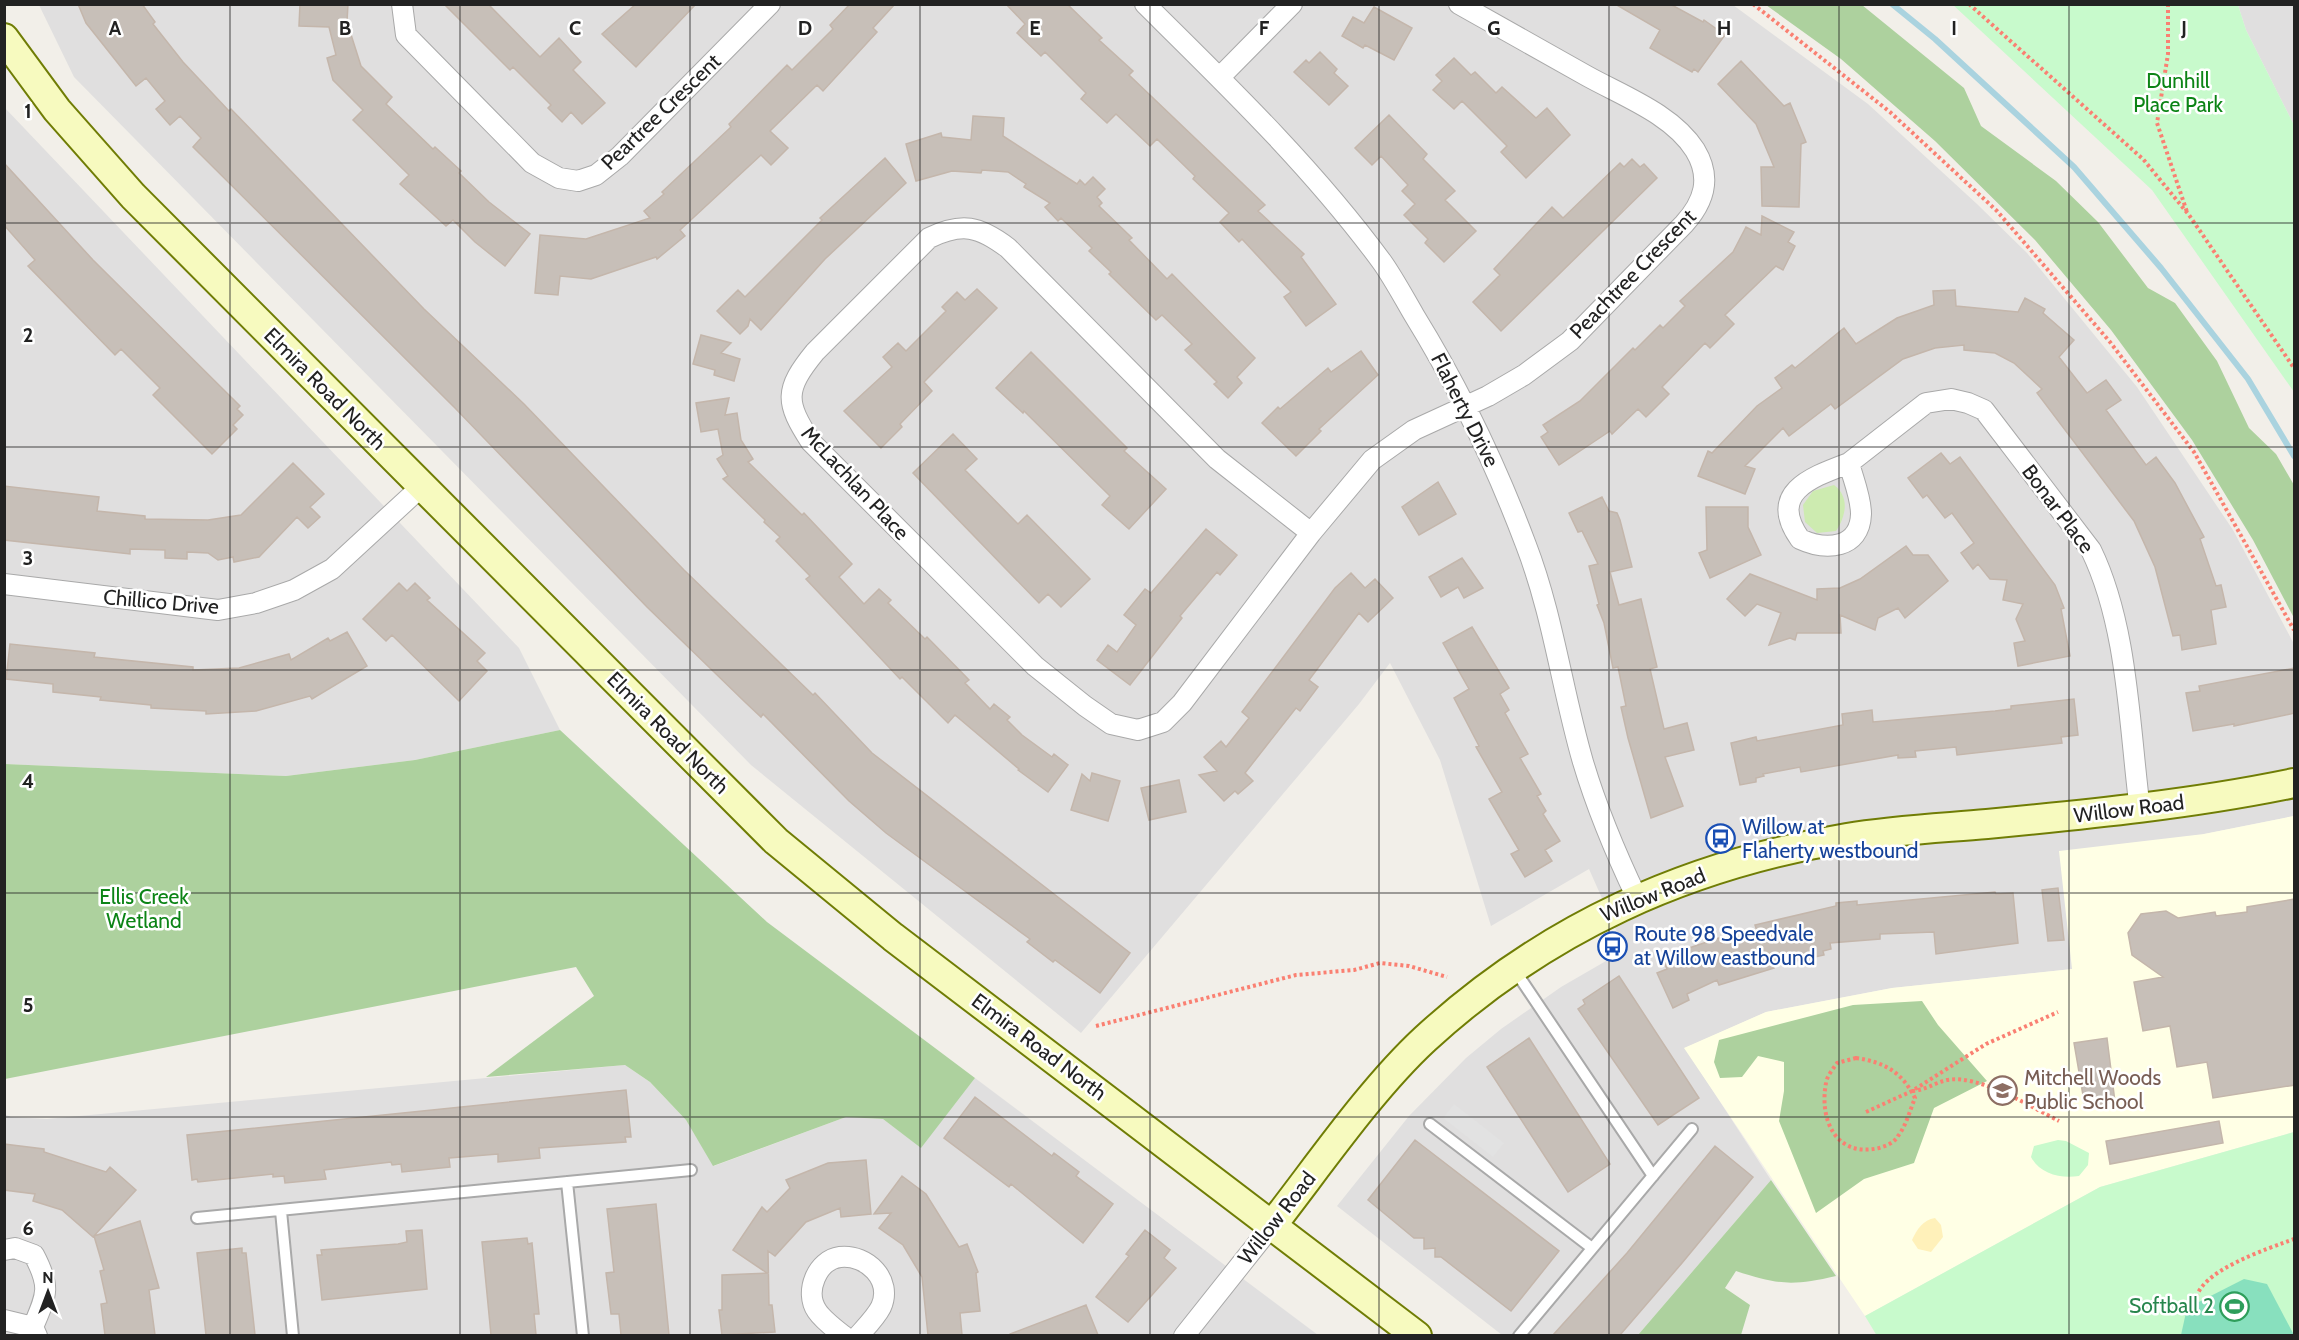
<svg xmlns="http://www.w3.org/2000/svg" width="2299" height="1340" viewBox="0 0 2299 1340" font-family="Cabin,sans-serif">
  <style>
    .residential { fill: #e0dfdf }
    .education { fill: #ffffe5 }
    .grass { fill: #cdebb0 }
    .forest { fill: #add19e }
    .sand { fill: #fff1ba }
    .park { fill: #c8facc }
    .pitch { fill: #88e0be }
    .parking { fill: #e2e2e2 }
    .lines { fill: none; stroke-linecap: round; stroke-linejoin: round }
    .stream { stroke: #aad3df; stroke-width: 6 }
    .building { fill: #c7bfb8; stroke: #c4b6ab; stroke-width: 1.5 }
    .lane-casing { stroke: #a9a9a9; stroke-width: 14 }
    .street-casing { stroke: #a9a9a9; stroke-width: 22 }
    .secondary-casing { stroke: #707d05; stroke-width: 32 }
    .path { stroke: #fa8072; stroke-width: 4; stroke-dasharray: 3 3; stroke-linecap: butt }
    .lane { stroke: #fff; stroke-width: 10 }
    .street { stroke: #fff; stroke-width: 20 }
    .secondary { stroke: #f7fabf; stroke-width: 28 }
    .grid { fill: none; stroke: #222; stroke-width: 1.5; stroke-opacity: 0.55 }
    .labels { text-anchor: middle; stroke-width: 5; stroke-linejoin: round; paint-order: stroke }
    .park-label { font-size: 21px; fill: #0c8416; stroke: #fff }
    .street-label { font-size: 21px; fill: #222; stroke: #fff }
    .transit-label { font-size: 21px; fill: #164399; stroke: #fff; text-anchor: start }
    .education-label { font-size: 21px; fill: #785e54; stroke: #fff; text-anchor: start }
    .leisure-label { font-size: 21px; fill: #27864d; stroke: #fff; text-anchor: end }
    .grid-label { font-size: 20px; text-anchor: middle; font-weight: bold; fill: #222; stroke: #fff; stroke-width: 5; stroke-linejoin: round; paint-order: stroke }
  </style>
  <rect width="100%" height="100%" fill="#f2efe9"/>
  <path class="residential" d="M39,5H1733L1868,104L1977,204L2027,253L2137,387L2233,530L2294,644V816L2204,834L2073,969L1892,988L1766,1012L1685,1048L1771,1180L1638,1335H1502L1337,1206L1409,1116L1466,1058L1501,1029L1561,987L1625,950L1589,869L1491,926L1440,760L1390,663L1359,704L1081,1033L751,765L74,77Z
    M2238,5H2294V125L2246,30Z
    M5,108L519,648L560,730L415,760L286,776L5,764Z
    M625,1065L650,1082L686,1120L714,1166L846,1117L883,1119L921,1147L975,1078L1318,1335H5L4,1114L11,1117L47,1119Z"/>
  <path class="education" d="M2294,816V1132L2100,1187L1865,1316L1684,1048L1766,1012L1892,988L2072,969L2059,851L2204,834Z"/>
  <path class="grass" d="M1834,485C1850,497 1846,516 1836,531L1817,533L1805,522L1803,505L1813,491Z"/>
  <path class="forest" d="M1766,5H1862L1964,88L1981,126L2056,181L2098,222L2148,288L2175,303L2217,361L2249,428L2276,454L2294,485V618L2253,540L2192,440L2111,330L2035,240L1935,141L1841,59Z
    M560,730L767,922L975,1078L921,1148L883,1119L846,1117L713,1166L686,1120L650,1082L625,1065L486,1077L594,996L576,967L5,1079V764L286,776L415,760Z
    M1922,1001L1938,1025L1987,1081L1934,1108L1914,1163L1864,1179L1816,1213L1779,1121L1784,1091V1062L1758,1056L1742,1077L1720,1078L1714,1062L1719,1040L1853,1005Z
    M1771,1180L1836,1276C1793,1286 1778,1285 1736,1271L1725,1288L1750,1305L1741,1335H1638Z"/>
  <path class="sand" d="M1935,1218L1941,1225L1943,1237L1931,1252L1918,1249L1912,1240C1917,1229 1923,1220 1935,1218Z"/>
  <path class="park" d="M1952,4L2238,5L2246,30L2294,125V392L2152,190Z
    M2294,1132V1335L1877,1336L1865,1316L2100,1187Z
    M2058,1140L2066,1141L2089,1153L2088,1165L2079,1176C2061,1179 2040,1174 2031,1157L2034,1146Z"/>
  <path class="pitch" d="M2244,1279L2267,1284L2294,1335H2181L2187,1308Z"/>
  <path class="parking" d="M1454,1104L1504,1143L1493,1157L1443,1118Z"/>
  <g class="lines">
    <path class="stream" d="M1892,4L1935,39L2074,167L2161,268L2248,379L2294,456"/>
  </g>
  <path class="building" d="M78,4H142L155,22L153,24L183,62L229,111L231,109L424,309L524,404L684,570L813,695L815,693L872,753L1130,953L1100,993L1055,960L1053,962L1027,942L1030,939L886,833L849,801L763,714L761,717L746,703L647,607L455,408L193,147L201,138L180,116L170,125L156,109L165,101L146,78L136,86L86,23Z
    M300,4H348L347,22L361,66L392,97L386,104L433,149L435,147L461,171L459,173L489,202L530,234L505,266L475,242L453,220L446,226L400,184L409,175L353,120L363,110L333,80L327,58L336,55L329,27L299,26Z
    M444,4H488L540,57L559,38L581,62L573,70L605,103L582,124L571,112L562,122L548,108L551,105L513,67L510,70Z
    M636,4H696L636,67L602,34Z
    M850,4H895L873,28L877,32L823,91L817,85L770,131L788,148L771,165L761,155L680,230L685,236L657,259L656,257L591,279L560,276L558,295L535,293L540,235L586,239L650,218L644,211L664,194L662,192L731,127L729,124L787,65L792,70L833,29L830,25Z
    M1006,4H1067L1102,38L1099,40L1133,71L1129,75L1265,205L1258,211L1304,254L1301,257L1336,304L1306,326L1284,297L1291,292L1242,239L1239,242L1220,222L1229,213L1193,179L1195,176L1157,139L1150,146L1116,114L1107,123L1081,99L1086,93L1045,52L1041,56L1017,33L1025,24Z
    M1615,4H1670L1703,22L1704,20L1725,35L1698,72L1694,69L1692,72L1650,48L1660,30Z
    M1374,7L1412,28L1394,60L1365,45L1363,48L1342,36L1353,17L1364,23Z
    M1320,52L1337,69L1334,73L1348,86L1329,105L1294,72L1306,60L1309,63Z
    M1454,58L1471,75L1475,72L1496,93L1502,87L1536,118L1547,108L1570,135L1526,178L1501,152L1507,146L1462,101L1454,109L1433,90L1442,81L1436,75Z
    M1741,61L1784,106L1790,103L1806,142L1801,144L1799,207L1762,206L1761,167H1774L1756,124L1718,84Z
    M1389,115L1427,154L1423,159L1455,191L1445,200L1476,231L1444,262L1425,243L1428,239L1404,215L1415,204L1402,191L1408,185L1381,156L1372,165L1355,148Z
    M973,116L1004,118L1003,136L1077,184L1080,180L1085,185L1093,177L1105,189L1097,197L1102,203L1099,206L1132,238L1129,240L1167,279L1172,274L1255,358L1237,377L1242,383L1228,398L1214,384L1217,382L1185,350L1192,344L1162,315L1156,320L1109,274L1111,272L1089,251L1092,248L1061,218L1058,221L1045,207L1050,203L1024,187L1026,184L1008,172L982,170L981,173L952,171L916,181L906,144L941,133L942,137L971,140Z
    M885,158L906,183L825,259L761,330L750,319L748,326L740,334L717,311L738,290L745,297L822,220L820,218Z
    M1632,159L1640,167L1644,164L1657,178L1501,331L1473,302L1500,275L1494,269L1552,207L1563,218L1620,163L1624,167Z
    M4,163L93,260L240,406L237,409L243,415L233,425L237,429L212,454L153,395L160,388L121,349L115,355L28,266L35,260L4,225Z
    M1762,216L1794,232L1788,242L1795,246L1783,270L1776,266L1725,315L1734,324L1710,348L1705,343L1662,387L1669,394L1646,417L1638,409L1612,434L1610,431L1559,465L1541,437L1548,432L1543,425L1580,401L1633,348L1635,350L1660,325L1663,328L1685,306L1680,301L1733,252L1746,227L1761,235Z
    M977,289L997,308L924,382L932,391L900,424L902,427L881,448L844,411L892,367L883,357L898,343L906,351L946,311L942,307L957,292L965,300Z
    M1955,290L1956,306L2018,312L2025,298L2045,309L2043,313L2074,340L2059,357L2087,393L2106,380L2121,400L2106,410L2146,465L2156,457L2175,483L2204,537L2200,539L2216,586L2221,585L2226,607L2211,610L2216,644L2182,650L2180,635L2173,636L2155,567L2134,521L2037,393L2042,389L2014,363L1995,353L1964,350V345L1935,348L1903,359L1835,409L1831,404L1789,436L1783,428L1745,466L1755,469L1745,494L1698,476L1708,451L1712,453L1757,406L1782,388L1775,378L1792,365L1795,368L1844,328L1856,344L1897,318L1934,305L1933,291Z
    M701,335L731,343L721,353L740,359L734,381L714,375L715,370L693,364Z
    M1361,351L1378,375L1319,429L1321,431L1296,456L1262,423L1278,407L1280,409L1328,368L1331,372Z
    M1031,352L1127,448L1124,451L1166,489L1129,529L1102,505L1110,496L1024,411L1023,413L996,388Z
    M729,398L725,415L737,413L741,440L753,459L748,462L802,515L804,513L852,564L839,577L864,604L879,589L891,600L888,603L925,639L927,637L969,680L965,683L990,709L994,704L1010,717L1007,720L1022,735L1052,757L1054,754L1068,765L1048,792L1018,770L1019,769L955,715L948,723L902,677L900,679L806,579L810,576L776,541L780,537L764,522L765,520L723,479L728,476L717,459L723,455L718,429L701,432L696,403Z
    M953,434L977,459L965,470L1018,524L1027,515L1090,579L1061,607L1048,594L1039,603L913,473Z
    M1941,453L1950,464L1960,457L2055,585L2064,608L2061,609L2070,656L2018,666L2014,643L2025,641L2016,619L2023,604L2003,600L2007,580L1990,579L1978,564L1973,569L1961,553L1974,543L1952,513L1945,518L1927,495L1923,498L1908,478Z
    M293,463L324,494L310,507L320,517L308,528L297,517L259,557L234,562L233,557L218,560L208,553L187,552V559L165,558V550L130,549V554L4,540V486L99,497L97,511L145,516V519L208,520L241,515Z
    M1438,482L1456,514L1419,535L1402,507Z
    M1602,497L1609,511L1617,513L1620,520L1632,567L1610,572L1619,605L1641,599L1657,667L1650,669L1664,729L1687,723L1694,750L1665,757L1683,806L1651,818L1628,738L1621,707L1626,706L1618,667L1613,668L1604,623L1597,605L1599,604L1589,566L1598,564L1582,531L1578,532L1569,513Z
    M1706,507H1748V527L1761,555L1710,578L1699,553L1707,550Z
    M1206,529L1237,555L1220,575L1217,572L1180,616L1182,618L1130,685L1097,660L1108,645L1117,652L1136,625L1124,615L1145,589L1151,593Z
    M1906,546L1913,555H1928L1948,581L1905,618L1898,608L1878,618L1875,630L1840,615L1841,633H1797L1795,640L1790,638L1769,645L1781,613L1757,604L1745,616L1727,599L1750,574L1817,600V589L1840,588L1860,579Z
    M1462,558L1483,588L1464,598L1458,587L1441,597L1429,577Z
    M1351,573L1365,588L1375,579L1393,598L1368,622L1359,613L1309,680L1318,687L1300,711L1296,708L1245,773L1253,781L1238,794L1235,791L1224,801L1199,775L1217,771L1204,757L1221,741L1226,747L1249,718L1242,712L1335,588Z
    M399,583L407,591L415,583L430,598L427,600L485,653L477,661L487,671L459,701L392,635L386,641L363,619Z
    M1472,627L1509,688L1500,694L1509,710L1505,713L1528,754L1520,758L1541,794L1537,796L1546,811L1543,814L1560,841L1545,850L1552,861L1525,877L1511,854L1519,850L1489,799L1502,792L1476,747L1479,746L1454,698L1469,689L1443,643Z
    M347,632L367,666L312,699L310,696L256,711L206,714V711L151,708V705L100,700L101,697L53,692V684L6,679L10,644L95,653L94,657L193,667V670L239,668L289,654L291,660L328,638L330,641Z
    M2295,668V713L2234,726V724L2193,731L2186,693L2200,691L2199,686Z
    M2074,699L2078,735L2061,737L2062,743L1957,755L1956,747L1915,751L1916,757L1898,758V755L1801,772L1800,767L1763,774L1764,776L1756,778V782L1740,785L1731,743L1756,737L1757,741L1843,725L1842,714L1872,710L1873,722L1995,711L2011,709V706Z
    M1092,773L1120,781L1108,821L1071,810L1082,774L1090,781Z
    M1179,780L1186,812L1149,820L1141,788Z
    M2058,888L2064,940L2048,941L2042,890Z
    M1995,892L1996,894L2013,893L2018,943L1936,954L1934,932L1880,934V939L1830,943L1831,949L1823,951L1824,955L1773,966L1774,968L1719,985L1717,980L1687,994L1689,1000L1673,1008L1657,973L1667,969L1662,959L1689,948L1719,938L1721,943L1757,931L1755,925L1836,906V903L1857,901V905Z
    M2295,899V1085L2213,1098L2207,1062L2177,1067L2170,1026L2143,1031L2134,982L2163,977L2132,955L2128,933L2141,914L2166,911L2178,918L2215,912L2216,916L2247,912V907Z
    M1619,976L1699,1098L1658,1125L1578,1009L1585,1004L1583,1000Z
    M1529,1038L1610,1164L1568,1192L1487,1067Z
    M2107,1038L2115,1102L2085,1107L2074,1043Z
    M626,1090L631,1137H625L626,1142L539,1148L540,1158L498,1162V1154L449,1158L450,1167L402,1172L401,1164L392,1165L391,1162L324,1170L326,1179L285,1183L284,1176L273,1177V1174L198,1182L197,1179L192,1180L187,1135Z
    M975,1097L1052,1156L1054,1153L1079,1172L1076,1176L1113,1204L1083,1243L1011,1184L1009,1187L944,1138Z
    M2219,1121L2223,1143L2110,1164L2106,1141Z
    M1415,1140L1559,1251L1511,1311L1441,1257H1435V1248L1424,1249V1238H1414L1368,1200Z
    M4,1144L44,1149V1152L106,1172L110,1167L136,1190L93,1237L62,1210L33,1201L35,1194L4,1190Z
    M1715,1146L1753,1177L1682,1263L1620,1335H1553L1627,1253Z
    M866,1160L871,1214L841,1217L840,1208L806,1222L775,1256L768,1251L769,1305H772L775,1332L722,1335L719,1310H722V1275L767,1273L733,1250L762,1207L767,1212L790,1188L786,1180L828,1163Z
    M902,1176L926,1194L959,1247L967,1244L978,1272L976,1273L980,1311L960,1313L962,1335H928L922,1277L903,1245L879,1228L891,1213L874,1214Z
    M656,1204L669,1335H621L619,1314H611L606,1273L614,1272L607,1209Z
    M140,1221L159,1288L149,1290L155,1335H105L101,1304L107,1303L100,1271L104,1270L94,1236Z
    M422,1230L427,1289L322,1300L317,1255H322L321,1250L398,1244L407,1242L406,1231Z
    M1145,1230L1170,1250L1164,1258L1176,1268L1128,1322L1096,1297L1129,1256L1126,1254Z
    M527,1238L528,1244L532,1243L539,1314H534L536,1335H491L482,1242Z
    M242,1248V1253H246L255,1335H206L197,1253Z
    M1086,1305L1098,1335H1010V1334Z"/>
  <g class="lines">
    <defs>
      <path id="lane" d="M1514,969L1653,1176
        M1430,1124L1592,1248
        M567,1182L583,1336
        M281,1211L293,1336
        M197,1218L691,1170
        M1519,1336L1692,1129"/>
      <path id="street" d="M402,4L406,35L532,163L559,178L578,181L596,175L620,156L770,4
        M1145,4C1228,86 1313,168 1382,262C1394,279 1404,298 1414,315C1459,388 1496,465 1526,545C1553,615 1562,690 1583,762C1597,809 1616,854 1637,898
        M1220,77L1292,4
        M1849,463L1926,403L1951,399L1968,403L1984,410L2091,550C2128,626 2129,725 2140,810
        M1849,463C1853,479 1861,497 1861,514C1860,549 1826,551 1800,539C1767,492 1812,477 1849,463Z
        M1311,533L1217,459L1008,248C979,226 962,222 929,238L815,352C784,390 785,402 811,442L1035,666L1085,706L1111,724L1138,730L1163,722L1182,703L1311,533L1372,460L1414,430L1488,396L1524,375L1570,341L1684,224C1704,202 1712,178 1695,150C1672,114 1623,96 1587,76C1544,52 1502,28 1459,4
        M4,584L218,610L256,603L294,590L332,569L422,486
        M4,1250L15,1248L34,1255C51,1287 47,1294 33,1327
        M4,1320L33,1327L37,1336
        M844,1336C835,1329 823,1320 817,1311C804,1292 817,1260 840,1257C867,1254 893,1280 881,1307C876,1317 866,1327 858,1336
        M1184,1336L1273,1224"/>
      <path id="secondary" d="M4,38L57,110L133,196L776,841L893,937L1417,1336
        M1273,1224C1319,1165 1371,1089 1425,1039C1546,928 1686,865 1847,838C1893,830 1941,828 1987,824C2091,814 2193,804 2294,783"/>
    </defs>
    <use href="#lane" class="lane-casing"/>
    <use href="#street" class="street-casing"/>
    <use href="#secondary" class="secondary-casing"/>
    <path class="path" d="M1753,4L1890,112L1997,211L2110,342L2194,452L2294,630
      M1969,4L2143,159L2189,215L2294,368
      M2168,4V54L2157,123L2187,212
      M1096,1026L1296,975L1354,970L1380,963L1409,966L1447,977
      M1856,1058C1884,1062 1902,1072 1915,1098C1910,1110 1906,1126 1898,1136C1894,1143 1886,1146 1879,1148C1836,1158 1819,1120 1826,1083C1827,1076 1833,1069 1837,1063Z
      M1912,1091C1926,1090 1934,1083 1947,1080C1979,1074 2031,1107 2059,1121
      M1866,1112L1912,1091L1986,1044L2058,1012
      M2196,1303C2194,1272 2270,1248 2294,1239"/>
    <use href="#lane" class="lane"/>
    <use href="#street" class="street"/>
    <use href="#secondary" class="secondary"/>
  </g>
  <path class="grid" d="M230,4V1336M460,4V1336M690,4V1336M920,4V1336M1150,4V1336M1379,4V1336M1609,4V1336M1839,4V1336M2069,4V1336M4,223H2294M4,447H2294M4,670H2294M4,893H2294M4,1117H2294"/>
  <defs>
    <symbol id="bus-ring" viewBox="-11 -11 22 22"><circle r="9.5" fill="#fff" stroke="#1a4fb4" stroke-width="1.5"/><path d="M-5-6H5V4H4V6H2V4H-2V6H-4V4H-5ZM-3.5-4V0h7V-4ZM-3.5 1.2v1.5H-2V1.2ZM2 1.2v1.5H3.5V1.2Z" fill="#1a4fb4"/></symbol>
    <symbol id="school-ring" viewBox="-11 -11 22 22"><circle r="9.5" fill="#fff" stroke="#8d6e63" stroke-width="1.5"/><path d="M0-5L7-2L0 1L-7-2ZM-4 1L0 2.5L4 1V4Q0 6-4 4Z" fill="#8d6e63"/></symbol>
    <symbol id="stadium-ring" viewBox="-11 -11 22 22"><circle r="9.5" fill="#fff" stroke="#2e9e5b" stroke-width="1.5"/><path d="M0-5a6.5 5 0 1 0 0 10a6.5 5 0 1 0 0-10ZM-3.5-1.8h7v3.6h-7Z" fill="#2e9e5b"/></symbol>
  </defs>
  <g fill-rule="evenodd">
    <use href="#bus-ring" x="1704" y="822" width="33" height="33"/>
    <use href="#bus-ring" x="1596" y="930" width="33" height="33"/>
    <use href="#school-ring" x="1986" y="1074" width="33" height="33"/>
    <use href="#stadium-ring" x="2218" y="1290" width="33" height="33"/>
  </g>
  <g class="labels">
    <g class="park-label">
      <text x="2178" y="88">Dunhill<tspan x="2178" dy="24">Place Park</tspan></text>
      <text x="144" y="904">Ellis Creek<tspan x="144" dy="24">Wetland</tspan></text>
    </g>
    <g class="street-label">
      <text transform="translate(661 112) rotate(-44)" y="7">Peartree Crescent</text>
      <text transform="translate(1633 274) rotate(-46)" y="7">Peachtree Crescent</text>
      <text transform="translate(325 389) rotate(45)" y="7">Elmira Road North</text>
      <text transform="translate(1465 410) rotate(63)" y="7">Flaherty Drive</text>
      <text transform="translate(855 483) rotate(47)" y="7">McLachlan Place</text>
      <text transform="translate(2058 509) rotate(53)" y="7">Bonar Place</text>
      <text transform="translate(161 602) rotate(5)" y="7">Chillico Drive</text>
      <text transform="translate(668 733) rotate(45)" y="7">Elmira Road North</text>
      <text transform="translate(2129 809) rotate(-7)" y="7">Willow Road</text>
      <text transform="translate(1653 895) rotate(-22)" y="7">Willow Road</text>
      <text transform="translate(1039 1047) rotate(37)" y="7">Elmira Road North</text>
      <text transform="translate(1277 1218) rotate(-52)" y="7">Willow Road</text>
    </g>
    <g class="transit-label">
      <text x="1742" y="834">Willow at<tspan x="1742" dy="24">Flaherty westbound</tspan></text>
      <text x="1634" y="941">Route 98 Speedvale<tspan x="1634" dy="24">at Willow eastbound</tspan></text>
    </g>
    <g class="education-label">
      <text x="2024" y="1085">Mitchell Woods<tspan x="2024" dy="24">Public School</tspan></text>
    </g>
    <g class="leisure-label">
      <text x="2214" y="1313">Softball 2</text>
    </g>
  </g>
  <g class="grid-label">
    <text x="115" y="35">A</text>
    <text x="345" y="35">B</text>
    <text x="575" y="35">C</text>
    <text x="805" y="35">D</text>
    <text x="1035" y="35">E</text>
    <text x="1264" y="35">F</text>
    <text x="1494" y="35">G</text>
    <text x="1724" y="35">H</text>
    <text x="1954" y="35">I</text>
    <text x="2184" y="35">J</text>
    <text x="28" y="118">1</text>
    <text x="28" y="342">2</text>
    <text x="28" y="565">3</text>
    <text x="28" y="788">4</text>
    <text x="28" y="1012">5</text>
    <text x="28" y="1235">6</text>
  </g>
  <rect width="2299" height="1340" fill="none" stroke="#222222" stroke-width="12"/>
  <g transform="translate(48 1292)" stroke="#ffffff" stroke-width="4.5" paint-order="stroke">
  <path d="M0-4.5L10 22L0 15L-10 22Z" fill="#222222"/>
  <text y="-9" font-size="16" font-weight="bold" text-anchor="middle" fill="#222222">N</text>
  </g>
</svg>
